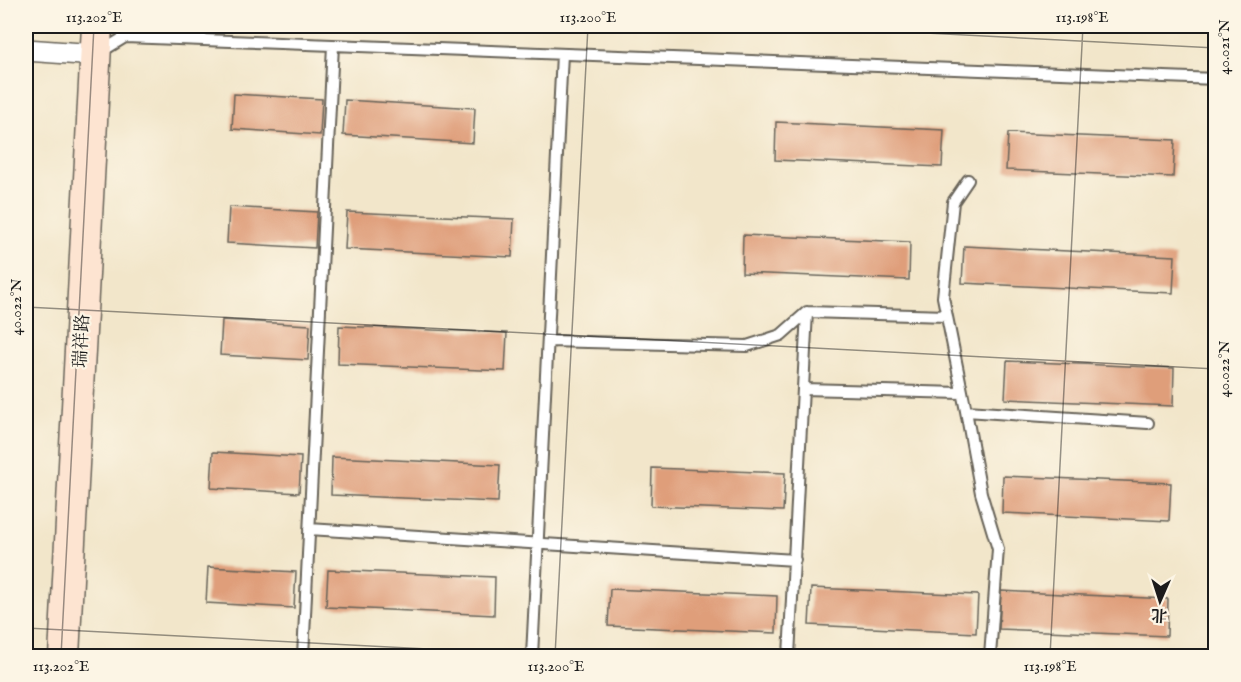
<svg xmlns="http://www.w3.org/2000/svg" width="1241" height="682" viewBox="0 0 1241 682" font-family="'IM FELL English','Noto Serif SC',serif">
  <style>
    .building { fill: #df9e7a }
    .lines { fill: none; stroke-linecap: round; stroke-linejoin: round }
    .lane-casing { stroke: #676359; stroke-width: 14 }
    .street-casing { stroke: #676359; stroke-width: 24 }
    .secondary-casing { stroke: #676359; stroke-width: 33 }
    .lane { stroke: #fff; stroke-width: 10 }
    .street { stroke: #fff; stroke-width: 21 }
    .secondary { stroke: #fde4d1; stroke-width: 30 }
    .ticks { fill: none; stroke: #1c1c1c; stroke-width: 1.5; stroke-opacity: 0.45 }
    .labels { text-anchor: middle; stroke-width: 4.5; stroke-linejoin: round; paint-order: stroke }
    .street-label { font-size: 18px; fill: #1c1c1c; stroke: #fcf5e5 }
    .neatline { fill: none; stroke: #1c1c1c; stroke-width: 2 }
    .ticks-label { font-size: 15px; text-anchor: middle; fill: #1c1c1c }
  </style>
  <rect width="100%" height="100%" fill="#fcf5e5"/>
  <filter id="ink" filterUnits="userSpaceOnUse"><feTurbulence type="fractalNoise" baseFrequency=".0167" numOctaves="2"/><feDisplacementMap in="SourceGraphic" scale="12" xChannelSelector="R" yChannelSelector="G"/><feConvolveMatrix kernelMatrix="1 2 1 2 8 2 1 2 1" color-interpolation-filters="sRGB"/></filter>
  <filter id="wash" filterUnits="userSpaceOnUse"><feTurbulence type="fractalNoise" baseFrequency=".008" numOctaves="4" result="noise"/><feDisplacementMap in="SourceGraphic" scale="24" xChannelSelector="R" yChannelSelector="G"/><feGaussianBlur stdDeviation="1.35" result="paint"/><feColorMatrix in="noise" values="0 0 0 0 0 0 0 0 0 0 0 0 0 0 0 0 0 1.4 0 .05"/><feComposite in="paint" operator="in"/></filter>
  <g filter="url(#wash)">
    <rect width="100%" height="100%" fill="#f2e6ca"/>
    <g id="blocks">
      <path class="building" d="M234,94L322,99L320,135L232,129Z
        M345,100L475,108L473,143L343,135Z
        M776,122L944,130L942,167L775,160Z
        M1008,133L1175,140L1173,177L1006,170Z
        M229,207L317,212L315,248L227,243Z
        M347,212L514,219L512,257L345,249Z
        M743,235L910,242L909,280L742,273Z
        M964,246L1175,256L1173,293L962,283Z
        M222,320L310,325L308,360L220,355Z
        M339,326L507,333L505,371L338,364Z
        M1007,361L1174,368L1173,406L1005,399Z
        M213,452L301,457L299,493L211,488Z
        M332,457L500,465L498,502L331,495Z
        M652,468L785,473L783,511L651,506Z
        M1003,476L1171,483L1169,521L1002,513Z
        M208,567L296,572L294,608L206,603Z
        M328,570L495,577L494,615L326,607Z
        M811,588L978,595L976,633L809,625Z
        M610,589L777,596L776,633L608,626Z
        M1001,591L1168,599L1167,636L999,629Z"/>
    </g>
  </g>
  <g filter="url(#ink)">
    <use href="#blocks" fill-opacity="0" stroke="#676359" stroke-width="1.5"/>
    <g class="lines">
      <defs>
        <path id="lane" d="M99,53L125,37L1216,79
          M968,180L953,202L943,297L966,411L1148,423
          M548,341L747,346L781,335L807,312L947,316
          M803,389L962,393
          M966,411L981,493L998,549L990,656
          M309,529L795,560
          M303,656L333,45
          M532,656L562,54
          M789,656L807,312"/>
        <path id="street" d="M26,50L96,55"/>
        <path id="secondary" d="M64,656L97,26"/>
      </defs>
      <use href="#lane" class="lane-casing"/>
      <use href="#street" class="street-casing"/>
      <use href="#secondary" class="secondary-casing"/>
      <use href="#lane" class="lane"/>
      <use href="#street" class="street"/>
      <use href="#secondary" class="secondary"/>
    </g>
  </g>
  <path class="ticks" d="M790,26L1216,48M26,307L1216,369M26,628L562,656M61,656L94,26M555,656L588,26M1050,656L1083,26"/>
  <g class="labels">
    <g class="street-label">
      <text transform="translate(81 341) rotate(-87)" y="6">瑞祥路</text>
    </g>
  </g>
  <rect width="1241" height="682" fill="none" stroke="#fcf5e5" stroke-width="66"/>
  <g transform="translate(1160 601) rotate(183)" stroke="#fcf5e5" stroke-width="4.5" paint-order="stroke">
  <path d="M0-4.5L10 22L0 15L-10 22Z" fill="#1c1c1c"/>
  <text y="-9" font-size="16" font-weight="bold" text-anchor="middle" fill="#1c1c1c">北</text>
  </g>
  <rect x="33" y="33" width="1175" height="616" class="neatline"/>
  <g class="ticks-label">
    <text x="94" y="22">113.202°E</text>
    <text x="588" y="22">113.200°E</text>
    <text x="1082" y="22">113.198°E</text>
    <text transform="translate(1224 47) rotate(-90)" y="5">40.021°N</text>
    <text transform="translate(16 307) rotate(-90)" y="5">40.022°N</text>
    <text transform="translate(1224 369) rotate(-90)" y="5">40.022°N</text>
    <text x="61" y="671">113.202°E</text>
    <text x="556" y="671">113.200°E</text>
    <text x="1050" y="671">113.198°E</text>
  </g>
</svg>
